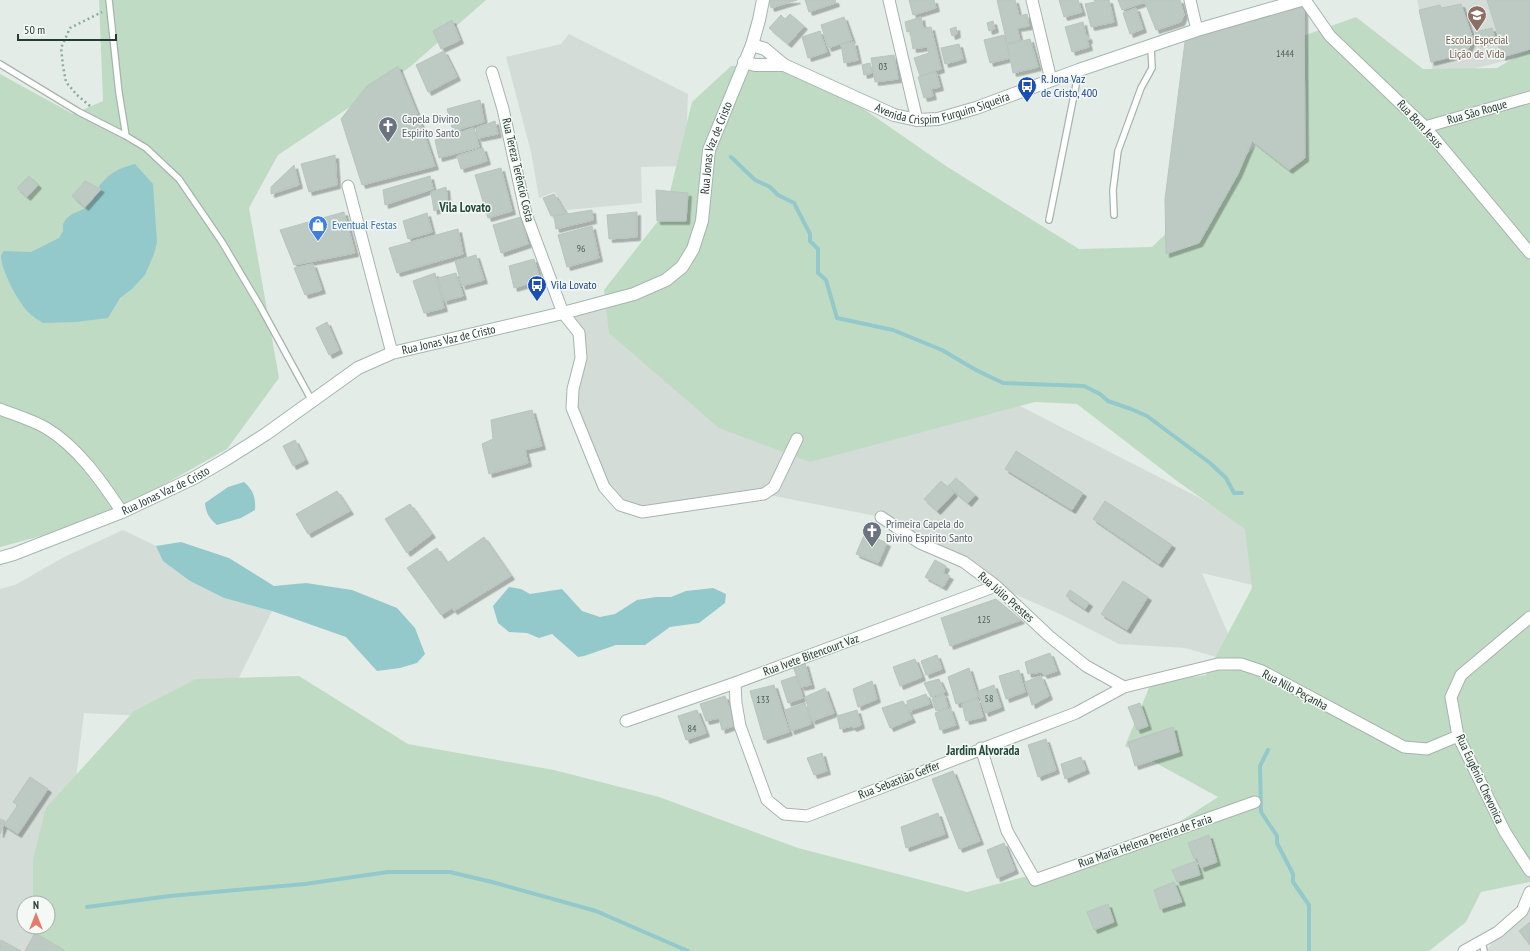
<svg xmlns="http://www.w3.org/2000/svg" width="1530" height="951" viewBox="0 0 1530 951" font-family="'PT Sans Narrow',sans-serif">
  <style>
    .built { fill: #d3dcd7; fill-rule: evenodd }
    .green { fill: #c0dbc4 }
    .water { fill: #93c9cb }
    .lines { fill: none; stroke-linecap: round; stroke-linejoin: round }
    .stream { stroke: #93c9cb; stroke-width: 4 }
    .building { fill: #bdcac3; stroke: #b7c5be; filter: url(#shadow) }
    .lane-casing { stroke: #a7b4ae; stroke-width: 8 }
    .street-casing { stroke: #a7b4ae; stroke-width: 13 }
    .secondary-casing { stroke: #a4b7ae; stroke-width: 14 }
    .path { stroke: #88ac9d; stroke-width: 2.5; stroke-dasharray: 2 3; stroke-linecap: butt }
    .lane { stroke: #fff; stroke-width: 5.5 }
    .street { stroke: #fff; stroke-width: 11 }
    .secondary { stroke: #fff; stroke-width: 12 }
    .labels { text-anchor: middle; stroke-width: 3; stroke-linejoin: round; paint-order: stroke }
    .number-label { font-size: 10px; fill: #4c6057 }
    .education-label { font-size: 12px; fill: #785e54; stroke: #f5f9f6 }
    .transit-label { font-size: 12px; fill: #164399; stroke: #f5f9f6; text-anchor: start }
    .street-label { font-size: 12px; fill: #263c33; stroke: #f5f9f6 }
    .worship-label { font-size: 12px; fill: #5b616d; stroke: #f5f9f6; text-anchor: start }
    .shop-label { font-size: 12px; fill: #366cbe; stroke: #f5f9f6; text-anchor: start }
    .neighbourhood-label { font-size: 13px; font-weight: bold; fill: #234c3d; stroke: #f5f9f6 }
  </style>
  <defs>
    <filter id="shadow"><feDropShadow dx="3.5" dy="3.5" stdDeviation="0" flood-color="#0004"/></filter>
  </defs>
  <rect width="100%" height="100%" fill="#e4ece8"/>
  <path class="built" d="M1417,0H1530V54L1435,79Z
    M569,34L688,94L685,166L641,167L642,203L567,210L554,192L539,198L531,152L506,57L561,44Z
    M682,267L867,328L1196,496L1289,551L1265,588L1202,573L1241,664L1185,648L1119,644L1062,615L996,586L881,517L764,494L642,512L620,505L604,487L572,408L579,333L563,313Z
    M123,530L156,546L190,581L224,598L272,611L218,720L84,713L64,877L175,951H0V589L15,585L64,557ZM24,903H48V927H24Z
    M1530,892V951H1487L1498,932Z"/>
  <path class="green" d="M99,0H486L410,67L278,155L249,208L279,378L227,449L103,519L0,547V74L73,114L103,101Z
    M1356,17L1423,69L1497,68L1530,49V882L1481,892L1466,922L1429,951H32L33,927H48V903H33V859L46,808L134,711L196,679L299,676L408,744L554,770L659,797L798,848L967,892L1142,846L1218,797L1125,746L1151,683L1206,675L1252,588L1245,529L1177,481L1077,404L1035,402L810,462L719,428L609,333L604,290L665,212L692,102L731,66L806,69L946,166L1079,249L1152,247L1269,133L1289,41Z"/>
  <path class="water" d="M135,164L153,184L157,242L154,254L145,275L132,289L120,298L108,318L76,322L43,323C38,320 32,316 28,312C17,300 1,270 1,255L4,251L31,252L59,238L63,231V224L66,219L72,214L86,208L101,190L99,186C111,172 117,169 135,164Z
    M244,482C253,490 256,497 255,510L241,518L217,525C209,518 206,513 205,503L228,487Z
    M181,542L229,558L274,586L306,583L352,590L397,608L415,628L425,654L417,663L400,668L377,671L346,637L272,611L224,598L190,581L163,561L156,546Z
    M509,587L521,589L530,594L562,589L582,611L600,617L615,614L637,600L656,597H671L686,591L713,588L726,594L725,603L699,623L670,627L645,645H616L584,656L578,657L552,634L539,638L527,633L509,632L498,623L493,606Z"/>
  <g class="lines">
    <path class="stream" d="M731,157L755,180L770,187L778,195L794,203L810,234V241L818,249V273L826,280L837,318L893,330L942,350L976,370L1003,383L1084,386L1100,394L1108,401L1131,409L1147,416L1210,463L1226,478L1234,493H1242
      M1268,750L1260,766L1261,812L1277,836V843L1293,874V882L1309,905V951
      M87,907L170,896L305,884L388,872H450L492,882L596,911L688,951"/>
  </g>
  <path class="building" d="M769,0H797L771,8Z
    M805,0H835L836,3L809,12Z
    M909,0H934L936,8L913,15Z
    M997,0H1015L1019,16L1027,14L1029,26L1017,28L1020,40L1007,43Z
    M1059,0H1078L1082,12L1064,17Z
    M1094,0H1109L1114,22L1091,27L1085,4L1095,2Z
    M1118,0H1144L1145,2L1122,10Z
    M1144,0H1180L1184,15L1181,22L1156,30Z
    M1304,0L1305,158L1289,170L1252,141L1238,174L1199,243L1166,254L1165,199L1186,34Z
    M1487,0H1530V49L1502,57L1498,45L1501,44Z
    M1461,4L1473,39L1466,53L1431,62L1419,10L1440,5L1441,8Z
    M1136,8L1143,29L1130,34L1123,13Z
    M790,14L804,26L788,44L769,28L781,15L785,19Z
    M844,17L852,40L828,48L821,25Z
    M921,17L923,28L931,27L941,69L920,76L914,58L929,53L927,47L913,49L910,31L907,32L905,22Z
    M452,20L460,40L441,49L433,31Z
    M993,21L995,29L989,31L987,23Z
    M1083,22L1086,36H1088L1089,40H1087L1089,47L1072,52L1065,27Z
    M956,27L957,34L952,36L950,29Z
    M1492,28L1495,38L1478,43L1475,32Z
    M820,31L827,52L808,58L802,37Z
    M1004,35L1010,57L1007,45L1030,39L1038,67L1013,73L1010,58L990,63L984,40Z
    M854,42L858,60L844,63L841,44Z
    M959,44L963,59L945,64L941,48Z
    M444,51L457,77L428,92L416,65Z
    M894,55L898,79L875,82L871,58Z
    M870,63L872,73L864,75L862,65Z
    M398,66L418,116L435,166L362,185L341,119L367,86Z
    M936,72L940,87L931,89L933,96L924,98L918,77Z
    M480,100L484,122L453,131L447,109Z
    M495,121L498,134L478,138L476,128Z
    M474,128L479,147L439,158L435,140Z
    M483,148L487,161L461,169L457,156Z
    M335,155L337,185L309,192L301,164Z
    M294,165L299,185L271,194V187Z
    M501,168L512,211L488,218L475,175Z
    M29,176L38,185L27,197L17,188Z
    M430,176L433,189L385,205L383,190Z
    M85,181L101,189L85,207L72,196Z
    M446,187L448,205L434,211L431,192Z
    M656,190L688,193L686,221H657Z
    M554,194L566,213L551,216L543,198Z
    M592,210L593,220L556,229L554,216Z
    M344,212L355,253L294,265L280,230Z
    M637,212V237L609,239L607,215Z
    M427,213L432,232L408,239L403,221Z
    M521,217L528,244L501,253L493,225Z
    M592,226L599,258L567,267L558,235Z
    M458,229L463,254L397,273L389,248Z
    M476,255L484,280L462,286L455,261Z
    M534,259L540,280L514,288L509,266Z
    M313,264L322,290L305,295L294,268Z
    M435,273L444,308L424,313L413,281Z
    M456,273L463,296L444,301L438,278Z
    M327,322L339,350L329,355L316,328Z
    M532,410L542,446L525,450L528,463L489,474L482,444L493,439L491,420Z
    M295,440L305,460L293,466L283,446Z
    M1016,451L1083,493L1072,510L1005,469Z
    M956,478L975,495L968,503L948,486Z
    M941,481L954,493L937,511L924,499Z
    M337,491L350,511L308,534L296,514Z
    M1105,501L1172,545L1159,564L1093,519Z
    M410,504L432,534L407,553L385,519Z
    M865,533L887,543L878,563L856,554Z
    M484,537L511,576L454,611L452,608L441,615L407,568L437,548L447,563Z
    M935,560L946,566L943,573L950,576L943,587L925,577Z
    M1123,581L1148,597L1127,630L1101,614Z
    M1070,590L1089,603L1085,609L1066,596Z
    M996,599L1021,620L950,646L941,618Z
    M1050,653L1057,671L1044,675L1042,672L1028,674L1025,662Z
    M937,655L942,669L926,675L921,661Z
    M915,659L922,677L900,686L893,667Z
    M805,663L811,685L801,687L793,667Z
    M969,668L978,697L956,704L948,677Z
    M1019,670L1025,692L1006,699L999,676Z
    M796,676L803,698L788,703L781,681Z
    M1041,676L1049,696L1032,705L1025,682Z
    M939,679L945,692L931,697L924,683Z
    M872,681L877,699L858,707L853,689Z
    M774,685L789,732L764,740L750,691Z
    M994,685L1001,707L985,713L978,691Z
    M825,688L834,713L812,721L805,697Z
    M926,694L930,704L909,711L907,701Z
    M944,694L948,707L936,711L932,699Z
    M725,696L736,725L722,730L719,718L706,721L700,704Z
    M978,699L983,717L966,721L962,704Z
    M903,701L912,719L890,728L882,708Z
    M805,703L811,724L791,731L785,710Z
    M1140,703L1148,726L1137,730L1128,707Z
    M950,708L956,725L940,730L935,713Z
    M697,710L706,733L686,740L678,716Z
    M857,710L861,725L853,728L852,726L840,729L837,716Z
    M1173,727L1179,752L1135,766L1128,742Z
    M1046,739L1056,770L1038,777L1028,745Z
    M822,753L827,771L814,775L807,758Z
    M1081,757L1086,770L1065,779L1061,764Z
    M953,771L980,841L959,849L932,779Z
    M30,777L48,789L18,834L4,825L18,805L13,802Z
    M938,813L945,834L906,848L901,827Z
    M0,819L5,821L0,834Z
    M1209,835L1217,862L1201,868L1197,858L1194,859L1188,843Z
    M1004,843L1015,870L997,878L987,850Z
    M1196,861L1200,875L1177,882L1172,870Z
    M1174,882L1182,902L1160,909L1154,890Z
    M1108,904L1114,922L1094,930L1087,912Z
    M1530,922V945L1519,931Z
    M35,933L64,950L63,951H25Z
    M1,940L21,951H0Z"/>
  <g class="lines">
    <defs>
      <path id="lane" d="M109,0L119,93L126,136
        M0,64L79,112L126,136L146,148L179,179L222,242L260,306L312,401
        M1114,215L1113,190L1118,151L1141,88L1152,68L1151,46
        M1049,220L1079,70
        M1482,941L1484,951"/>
      <path id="street" d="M889,0L917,120
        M1032,0L1051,80
        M1190,0L1197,30
        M1305,0L1330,36L1425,127L1530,253
        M492,72L503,109L526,214L563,313L579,333L581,358L573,389L572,408L604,487L620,505L642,512L764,494L774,487L797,439
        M1425,127L1530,97
        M348,186L392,353
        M0,409C15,415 32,420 46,428C78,447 102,482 122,512
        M881,517L920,543L964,562L996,586L1049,636L1086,666L1124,687
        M1530,617L1461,675L1451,697L1458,736L1505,832L1530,871
        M735,683L736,703L740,726L767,800L784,814L807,816L1076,713L1124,687L1218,664H1241L1262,671L1404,747L1427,749L1458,736
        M626,721L735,683L996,586
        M981,748L1007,831L1035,880L1255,802
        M1464,951L1498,932L1522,911L1530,892"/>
      <g id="secondary">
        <path id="s1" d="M752,45L765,49L784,65L894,115L917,120L938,119L976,108L1079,70L1197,30L1301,0"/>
        <path d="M744,62L755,65H784"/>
        <path id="s2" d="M0,558L14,554L122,512L194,478L225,460L266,434L358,368L392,353L563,313L634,294L666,280L682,267L693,249L702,221L709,150L752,45L759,20L763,0"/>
      </g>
    </defs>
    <use href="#lane" class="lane-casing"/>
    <use href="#street" class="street-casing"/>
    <use href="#secondary" class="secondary-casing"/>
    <path class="path" d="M90,106L77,95L66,82L63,66L61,48L70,28L102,12"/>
    <use href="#lane" class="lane"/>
    <use href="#street" class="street"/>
    <use href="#secondary" class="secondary"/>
  </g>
  <defs>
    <symbol id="school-pin" viewBox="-11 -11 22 30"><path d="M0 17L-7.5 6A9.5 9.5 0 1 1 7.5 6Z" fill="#8d6e63" stroke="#f5f9f6"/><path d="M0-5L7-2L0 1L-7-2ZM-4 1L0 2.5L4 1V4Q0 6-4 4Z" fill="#fff"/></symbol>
    <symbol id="bus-pin" viewBox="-11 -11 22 30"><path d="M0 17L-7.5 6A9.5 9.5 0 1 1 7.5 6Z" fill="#1a4fb4" stroke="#f5f9f6"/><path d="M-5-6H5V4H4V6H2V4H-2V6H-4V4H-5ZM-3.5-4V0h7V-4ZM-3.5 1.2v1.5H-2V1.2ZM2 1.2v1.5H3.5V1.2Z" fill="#fff"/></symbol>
    <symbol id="church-pin" viewBox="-11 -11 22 30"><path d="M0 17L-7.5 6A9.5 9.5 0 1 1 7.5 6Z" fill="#6b7280" stroke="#f5f9f6"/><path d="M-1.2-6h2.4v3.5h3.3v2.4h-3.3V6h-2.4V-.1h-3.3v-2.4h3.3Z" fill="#fff"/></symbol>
    <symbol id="shop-pin" viewBox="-11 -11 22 30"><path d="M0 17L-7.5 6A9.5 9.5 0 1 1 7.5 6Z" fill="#3f7fe0" stroke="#f5f9f6"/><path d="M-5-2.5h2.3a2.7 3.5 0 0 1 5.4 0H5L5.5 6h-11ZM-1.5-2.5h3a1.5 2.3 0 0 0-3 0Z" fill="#fff"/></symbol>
  </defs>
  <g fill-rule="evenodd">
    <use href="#school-pin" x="1466" y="4" width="22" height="30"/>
    <use href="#bus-pin" x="1016" y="75" width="22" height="30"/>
    <use href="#church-pin" x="377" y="115" width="22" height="30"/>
    <use href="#shop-pin" x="307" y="214" width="22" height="30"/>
    <use href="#bus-pin" x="526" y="274" width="22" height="30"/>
    <use href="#church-pin" x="861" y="520" width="22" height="30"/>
  </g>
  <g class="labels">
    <g class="number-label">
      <text x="1285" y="57">1444</text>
      <text x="883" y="70">03</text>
      <text x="581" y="252">96</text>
      <text x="984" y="623">125</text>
      <text x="989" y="702">58</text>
      <text x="763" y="703">133</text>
      <text x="692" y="732">84</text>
    </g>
    <g class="education-label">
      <text x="1477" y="44">Escola Especial<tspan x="1477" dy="14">Lição de Vida</tspan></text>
    </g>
    <g class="transit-label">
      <text x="1041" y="83">R. Jona Vaz<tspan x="1041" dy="14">de Cristo, 400</tspan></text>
      <text x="551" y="289">Vila Lovato</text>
    </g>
    <g class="street-label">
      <text dy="4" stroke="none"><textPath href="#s1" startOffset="209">Avenida Crispim Furquim Siqueira</textPath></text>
      <text transform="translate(1477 112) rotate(-16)" y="4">Rua São Roque</text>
      <text transform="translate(1420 124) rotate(47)" y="4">Rua Bom Jesus</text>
      <text dy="4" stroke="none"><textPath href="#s2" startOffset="875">Rua Jonas Vaz de Cristo</textPath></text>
      <text transform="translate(518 170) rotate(77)" y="4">Rua Tereza Terêncio Costa</text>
      <text dy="4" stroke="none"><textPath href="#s2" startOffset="503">Rua Jonas Vaz de Cristo</textPath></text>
      <text dy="4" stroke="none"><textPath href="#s2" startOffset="179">Rua Jonas Vaz de Cristo</textPath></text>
      <text transform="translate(1006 597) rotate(41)" y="4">Rua Júlio Prestes</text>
      <text transform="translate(811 655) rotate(-20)" y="4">Rua Ivete Bitencourt Vaz</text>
      <text transform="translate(1295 690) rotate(28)" y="4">Rua Nilo Peçanha</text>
      <text transform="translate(1480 779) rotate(65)" y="4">Rua Eugênio Chevonica</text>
      <text transform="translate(899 780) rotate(-21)" y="4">Rua Sebastião Geffer</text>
      <text transform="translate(1145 841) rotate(-19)" y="4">Rua Maria Helena Pereira de Faria</text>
    </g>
    <g class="worship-label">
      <text x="402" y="123">Capela Divino<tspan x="402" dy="14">Espirito Santo</tspan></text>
      <text x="886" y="528">Primeira Capela do<tspan x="886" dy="14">Divino Espirito Santo</tspan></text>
    </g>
    <g class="shop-label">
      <text x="332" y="229">Eventual Festas</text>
    </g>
    <g class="neighbourhood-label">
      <text x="465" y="212">Vila Lovato</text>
      <text x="983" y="755">Jardim Alvorada</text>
    </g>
  </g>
  <g transform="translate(36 915)"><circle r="19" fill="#f5f9f6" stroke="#a2ada8"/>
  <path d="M0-3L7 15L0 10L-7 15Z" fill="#e37a6b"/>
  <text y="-6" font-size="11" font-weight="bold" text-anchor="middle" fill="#263c33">N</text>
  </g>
  <path d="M18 34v6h98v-6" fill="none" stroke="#263c33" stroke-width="2"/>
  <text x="24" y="34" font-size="12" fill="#263c33" stroke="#f5f9f6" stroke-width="3" paint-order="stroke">50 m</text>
</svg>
